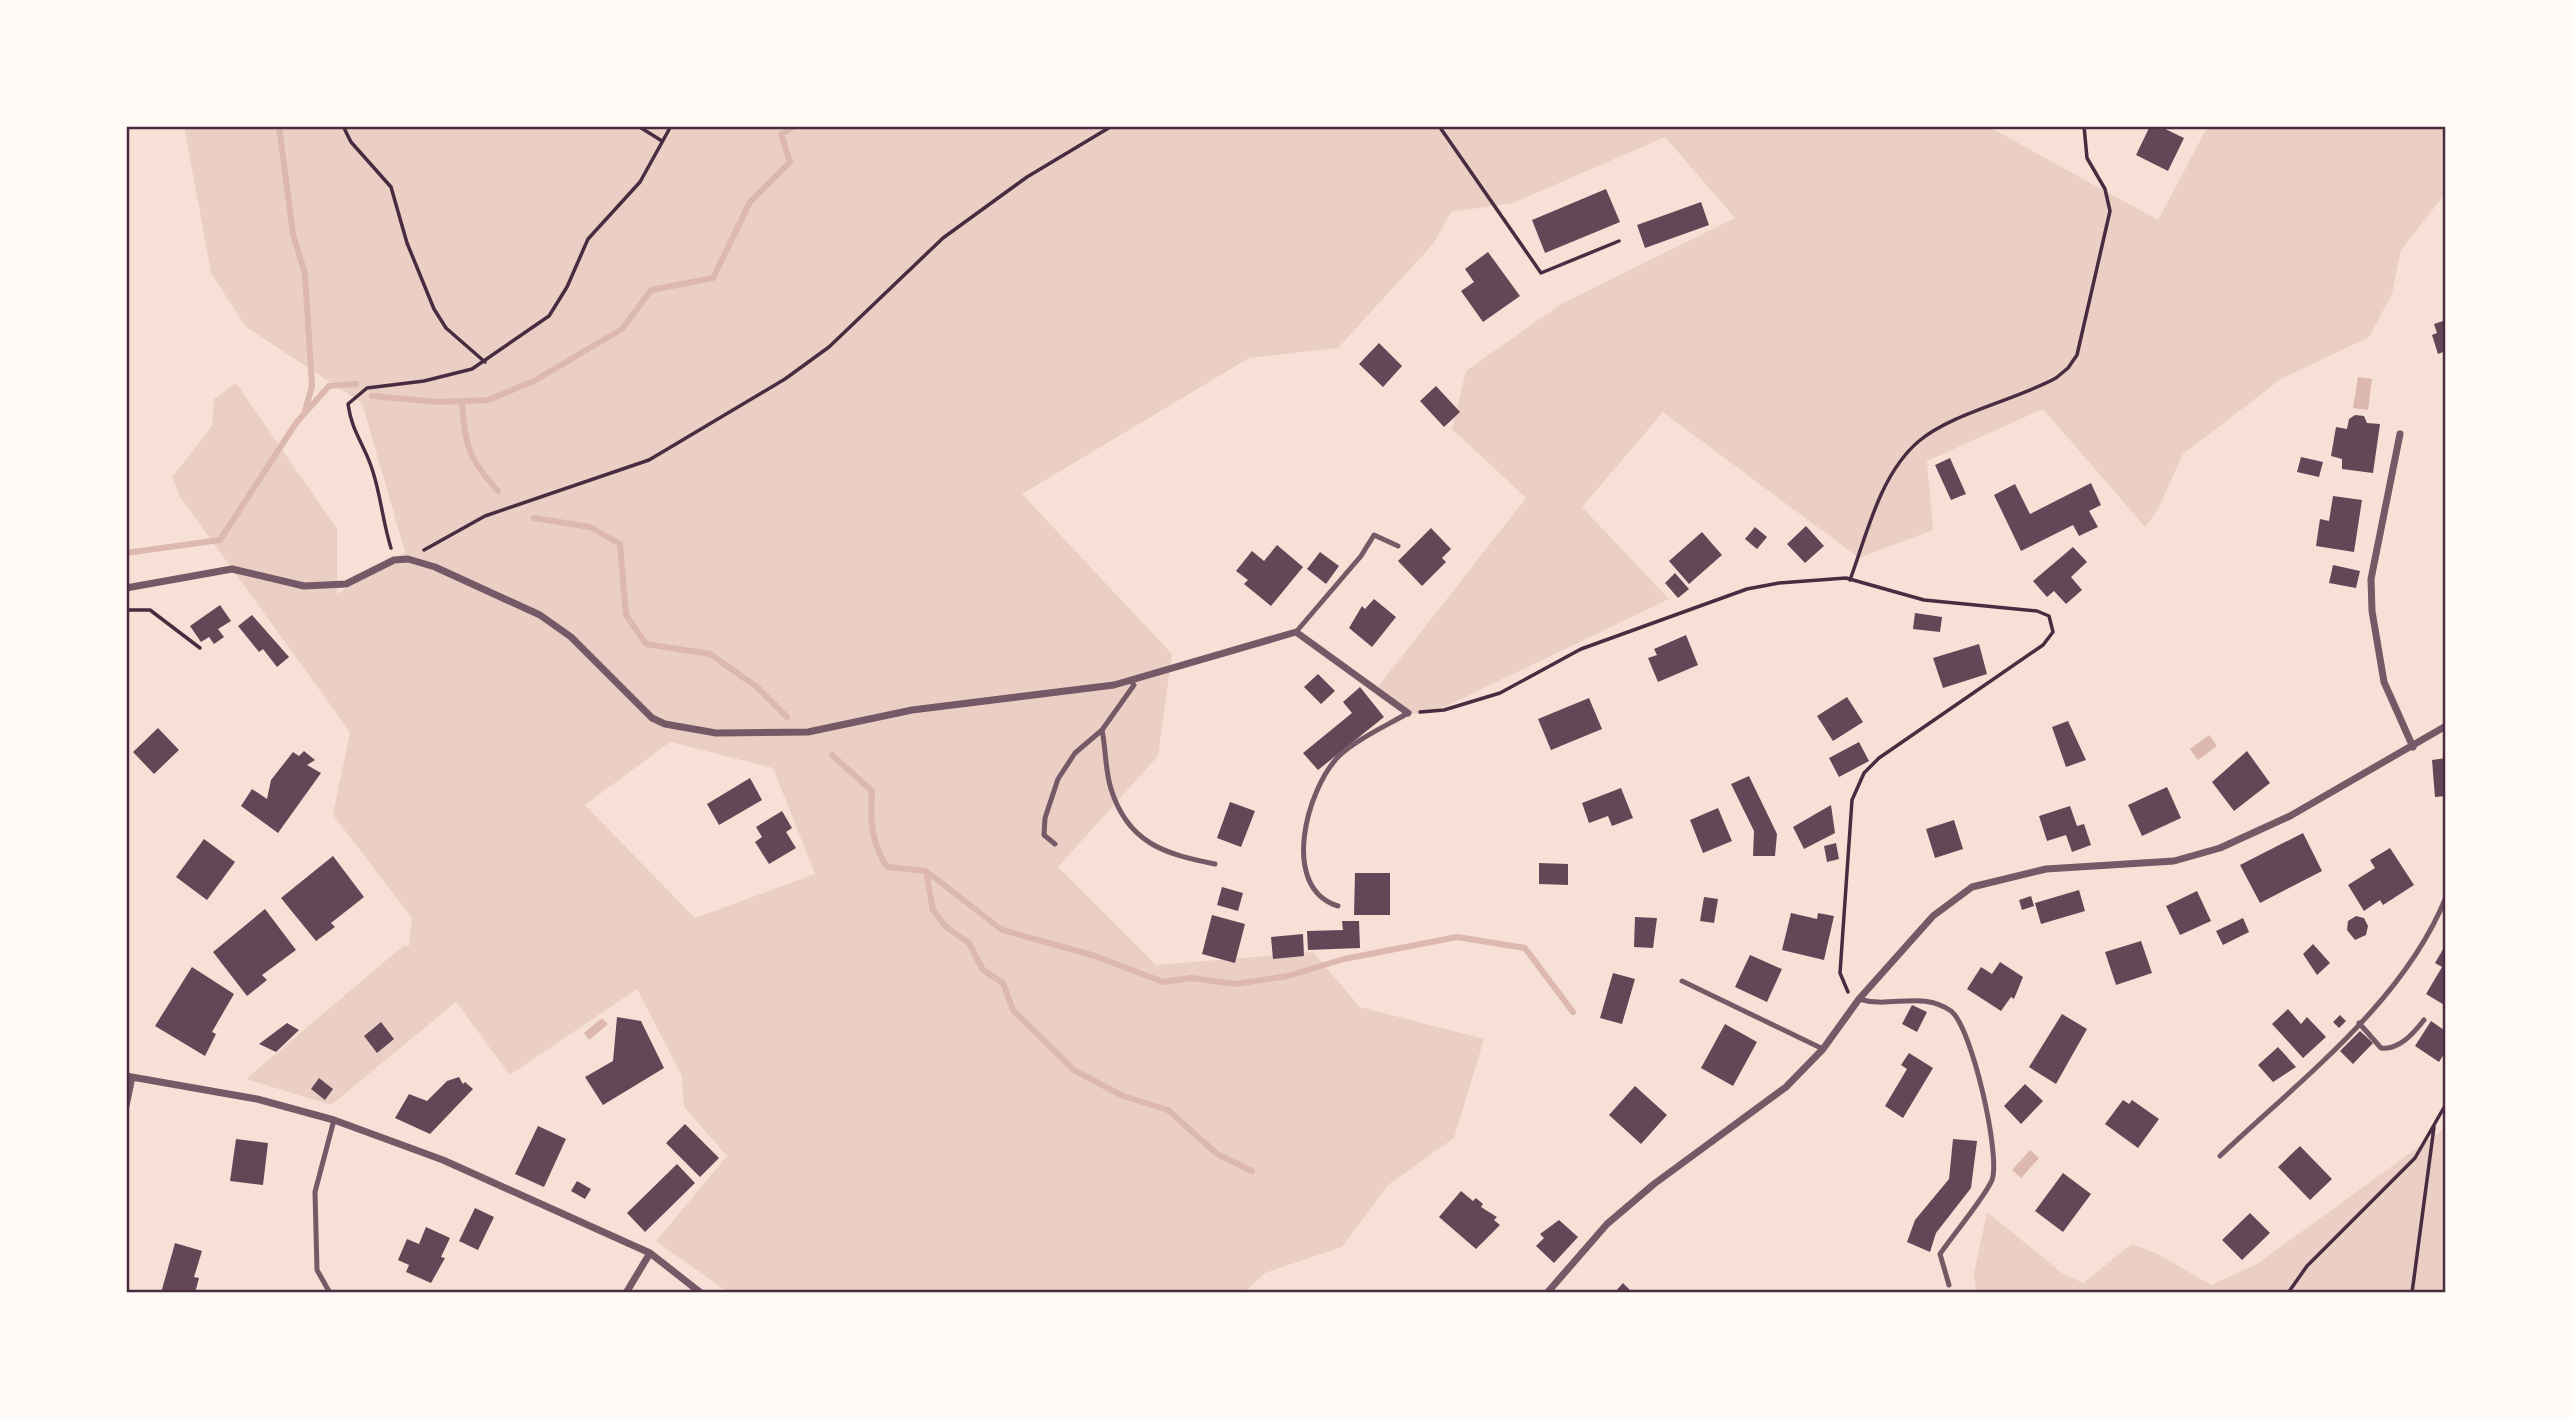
<svg xmlns="http://www.w3.org/2000/svg" width="2572" height="1419" viewBox="0 0 2572 1419" font-family="'DejaVu Sans',sans-serif">
  <style>
    .green { fill: #ebcfc5; fill-rule: evenodd }
    .water { fill: #dcb8b0 }
    .lines { fill: none; stroke-linecap: round; stroke-linejoin: round }
    .stream { stroke: #dcb8b0; stroke-width: 6 }
    .building { fill: #644757 }
    .path { stroke: #4a2c40; stroke-width: 3.5 }
    .service { stroke: #755966; stroke-width: 5 }
    .minor { stroke: #755966; stroke-width: 7 }
    .neatline { fill: none; stroke: #4a2c40; stroke-width: 2.5 }
  </style>
  <rect width="100%" height="100%" fill="#f7e1d7"/>
  <path class="green" d="M184,126H1987L2158,220L2208,126H2446V193L2401,250L2392,294L2369,337L2281,379L2183,454L2157,511L2145,527L2043,409L1927,461L1933,530L1859,558L1663,412L1582,507L1669,599L1430,714L1408,713L1377,688L1526,498L1452,429L1466,371L1561,304L1735,218L1665,137L1513,203L1451,212L1433,244L1338,348L1249,358L1022,494L1172,654L1158,756L1058,867L1156,965L1313,952L1360,1007L1484,1039L1454,1138L1388,1185L1342,1247L1265,1273L1244,1293H729L656,1241L727,1156L684,1107L682,1076L637,989L510,1075L456,1002L331,1105L246,1079L403,946H409L412,918L333,815L350,732L180,497L172,477L212,426L214,399L236,383L337,529V594L405,552L362,403L246,327L211,273ZM670,742L773,768L815,874L695,918L585,805Z
    M2446,1127V1293H1976L1974,1274L1987,1212L2062,1273L2083,1283L2132,1244L2158,1254L2211,1285L2257,1264Z"/>
  <path class="water" d="M2358,377L2372,379L2368,410L2353,408Z
    M2209,735L2217,746L2198,760L2190,749Z
    M602,1018L608,1024L589,1040L584,1033Z
    M2030,1150L2039,1158L2021,1178L2012,1170Z"/>
  <g class="lines">
    <path class="stream" d="M279,126L293,234L305,274L312,386L305,411
      M372,396L439,402L488,400L534,381L622,329L651,290L713,278L750,202L790,162L781,134L795,126
      M462,403C466,448 468,458 498,491
      M534,518L590,527L620,544L626,615L646,644L710,654L757,687L787,717
      M126,553L220,540L296,423L329,386L356,384
      M832,755L872,791C870,820 871,842 887,867L926,871L1002,930L1095,956L1163,982L1191,978L1235,984L1288,976L1344,959L1457,937L1525,948L1573,1012
      M926,871L933,910L945,926L969,943L983,970L1003,983L1013,1010L1074,1070L1123,1096L1168,1110L1217,1154L1252,1171"/>
  </g>
  <path class="building" d="M2150,126H2159L2184,138L2168,171L2136,155Z
    M1606,189L1620,222L1545,253L1532,220Z
    M1701,202L1709,225L1645,248L1637,225Z
    M1488,252L1520,296L1483,322L1461,291L1474,282L1465,269Z
    M2446,320V351L2438,354L2432,335L2437,333L2434,324Z
    M1379,343L1402,366L1383,387L1359,364Z
    M1436,386L1460,412L1444,427L1420,401Z
    M2355,415L2364,416L2367,423L2380,424L2373,473L2342,469V459L2331,456L2336,427L2347,429L2349,419Z
    M2301,457L2323,462L2319,477L2297,472Z
    M1950,458L1966,494L1951,500L1935,465Z
    M2091,483L2101,505L2089,511L2098,527L2079,536L2073,525L2021,551L1994,495L2015,484L2030,514Z
    M2333,496L2362,500L2354,552L2316,546L2320,519L2329,521Z
    M1806,526L1824,546L1805,563L1787,544Z
    M1755,527L1767,537L1757,549L1745,539Z
    M1431,528L1451,549L1442,558L1446,562L1422,586L1398,561Z
    M1702,532L1722,555L1689,584L1669,561Z
    M1277,545L1303,567L1271,606L1244,584L1248,580L1236,571L1252,551L1264,561Z
    M2073,547L2087,562L2071,577L2082,590L2066,604L2054,591L2047,597L2033,581Z
    M1320,552L1339,566L1326,584L1307,569Z
    M2333,565L2360,571L2356,588L2329,583Z
    M1675,573L1689,589L1678,598L1665,583Z
    M1374,599L1396,617L1372,647L1349,628L1362,606L1365,609Z
    M220,605L231,621L218,629L224,637L214,644L209,637L201,642L190,626Z
    M1915,613L1942,617L1940,632L1913,629Z
    M252,615L289,657L277,667L263,649L259,652L238,626Z
    M1686,635L1698,665L1658,682L1648,658L1657,655L1654,649Z
    M1979,644L1987,674L1943,688L1933,658Z
    M1318,674L1335,691L1321,704L1304,687Z
    M1360,687L1384,717L1318,770L1303,753L1352,713L1343,702Z
    M1847,697L1863,722L1833,741L1817,716Z
    M1589,698L1602,729L1551,750L1538,719Z
    M2068,721L2086,760L2066,767L2052,727Z
    M158,728L179,750L154,774L133,752Z
    M1859,742L1869,761L1839,777L1829,758Z
    M304,751L315,760L307,765L321,773L278,833L241,806L252,789L267,799L271,780L293,752L299,756Z
    M2247,751L2270,783L2234,811L2212,782Z
    M2446,758V796L2435,797L2432,760Z
    M1749,776L1777,834L1775,856H1753L1754,831L1731,784Z
    M750,778L762,800L719,825L707,804Z
    M2167,787L2181,818L2142,836L2128,805Z
    M1621,788L1633,818L1612,826L1608,816L1589,823L1582,803Z
    M1230,802L1255,811L1241,847L1217,838Z
    M1831,805L1835,833L1804,849L1793,827Z
    M2070,806L2077,826L2084,824L2091,845L2072,852L2066,835L2047,841L2039,816Z
    M1718,808L1732,841L1703,853L1690,820Z
    M782,811L792,828L786,832L796,848L769,864L755,842L762,837L756,827Z
    M1954,820L1963,849L1935,858L1926,829Z
    M2303,833L2322,871L2260,903L2240,865Z
    M204,839L235,862L207,900L176,877Z
    M1836,843L1839,859L1827,862L1824,846Z
    M2390,848L2414,885L2383,905L2380,900L2364,911L2348,885L2375,868L2370,860Z
    M333,856L364,897L331,923L335,927L316,941L281,898Z
    M1539,863L1568,864V885L1539,884Z
    M1355,873H1390V915H1354Z
    M1222,887L1243,893L1238,911L1217,905Z
    M2079,890L2085,911L2041,924L2035,903Z
    M2197,891L2211,921L2180,935L2166,906Z
    M2031,896L2034,906L2022,910L2019,900Z
    M1704,897L1718,899L1714,923L1700,921Z
    M265,909L296,950L262,975L267,980L247,996L213,952Z
    M1791,913L1817,919L1818,913L1834,916L1824,960L1782,950Z
    M1212,915L1245,924L1235,963L1202,954Z
    M2356,916L2364,918L2368,926L2366,935L2355,940L2347,930L2348,921Z
    M1635,917L1657,918L1653,948L1634,947Z
    M2243,918L2249,932L2223,945L2216,931Z
    M1342,921H1359L1360,948L1308,950L1307,931L1343,930Z
    M1303,934L1304,956L1273,959L1271,937Z
    M2141,941L2152,973L2116,985L2105,952Z
    M2313,944L2330,963L2317,975L2303,954Z
    M2446,944V1006L2426,994L2442,967L2435,963Z
    M1750,955L1782,969L1767,1002L1735,987Z
    M2000,962L2023,977L2014,999L2011,997L2001,1011L1967,989L1981,967L1992,974Z
    M192,967L234,994L212,1032L216,1034L205,1056L155,1026Z
    M1613,973L1635,979L1622,1024L1600,1018Z
    M1912,1005L1927,1012L1917,1032L1902,1024Z
    M2288,1009L2301,1024L2307,1017L2326,1037L2303,1058L2272,1024Z
    M2062,1014L2087,1029L2056,1084L2029,1067Z
    M2340,1015L2346,1021L2339,1028L2333,1022Z
    M617,1017L641,1021L664,1068L603,1105L585,1077L613,1061Z
    M2431,1021L2444,1030L2446,1026V1051L2439,1062L2415,1046Z
    M381,1022L394,1039L377,1053L364,1036Z
    M287,1023L299,1030L276,1052L259,1044Z
    M1725,1024L1757,1042L1733,1086L1701,1068Z
    M2360,1031L2373,1043L2353,1064L2340,1051Z
    M2278,1047L2296,1067L2273,1082L2258,1065Z
    M1909,1053L1933,1068L1903,1118L1885,1106L1907,1069L1901,1065Z
    M459,1077L463,1084L465,1082L473,1089L430,1134L395,1118L409,1094L427,1101L447,1081Z
    M319,1078L333,1089L325,1100L311,1089Z
    M2025,1084L2043,1101L2021,1124L2004,1106Z
    M1635,1086L1667,1115L1641,1144L1609,1115Z
    M2123,1100L2129,1104L2132,1100L2159,1119L2138,1148L2105,1124Z
    M685,1124L719,1158L700,1177L666,1143Z
    M538,1126L566,1139L544,1187L515,1174Z
    M236,1139L268,1143L263,1185L230,1181Z
    M1953,1139L1977,1141L1971,1188L1936,1233L1930,1252L1907,1242L1915,1220L1949,1179Z
    M2300,1146L2332,1179L2310,1200L2278,1167Z
    M677,1164L695,1183L645,1232L627,1213Z
    M2063,1173L2091,1194L2063,1232L2035,1211Z
    M577,1181L591,1189L585,1199L571,1191Z
    M1461,1191L1473,1201L1476,1198L1483,1204L1481,1207L1497,1217L1494,1220L1500,1225L1476,1249L1439,1217Z
    M475,1208L494,1217L478,1250L459,1241Z
    M2250,1213L2270,1233L2242,1260L2222,1240Z
    M1559,1220L1578,1237L1554,1263L1536,1246L1544,1238L1540,1234Z
    M426,1227L450,1238L441,1257L445,1258L431,1283L406,1272L409,1265L398,1260L407,1239L419,1244Z
    M175,1243L202,1251L194,1277L199,1278L195,1293H161Z
    M1623,1283L1633,1293H1614Z"/>
  <g class="lines">
    <path class="path" d="M343,126L351,142L391,187L407,243L434,309L446,328L485,362
      M638,126L662,141
      M1439,126L1541,273L1619,241
      M391,548C383,523 381,497 373,472C365,445 352,433 348,404L367,388L424,381L472,369L549,316L567,287L588,239L640,182L671,126
      M424,550L485,516L649,460L785,379L829,347L943,238L1027,177L1112,126
      M1850,580C1867,534 1880,474 1919,441C1952,413 2016,400 2056,378L2068,368L2077,355L2110,211L2105,189L2087,158L2084,126
      M126,610H150L200,648
      M1420,712L1444,710L1500,693L1581,649L1747,589L1779,583L1846,578L1924,600L2037,611L2049,616L2053,632L2043,645L1879,758L1864,773L1852,800L1840,973L1848,992
      M2288,1293L2307,1266L2415,1158L2446,1104
      M2412,1293L2434,1127"/>
    <path class="service" d="M1296,632L1361,556L1374,535L1398,546
      M1102,730C1106,749 1105,770 1111,789C1128,843 1164,854 1215,864
      M1055,844L1044,835L1045,818L1058,779L1075,753L1102,730L1134,685L1130,680
      M1338,906C1279,888 1307,788 1339,756C1355,740 1388,725 1408,713
      M1682,981L1823,1049
      M1859,999C1890,1009 1922,990 1951,1011C1972,1027 2001,1156 1992,1180C1985,1197 1952,1236 1940,1254L1949,1285
      M2359,1023L2381,1048C2399,1050 2413,1034 2424,1020
      M2220,1156C2300,1080 2404,1002 2446,897
      M330,1293L317,1270L315,1192L334,1120"/>
    <path class="minor" d="M2400,434L2371,579L2372,611L2384,682L2413,747
      M126,588L232,569L304,586L346,584L394,560L408,559L435,567L540,615L571,637L652,718L665,724L716,733L808,732L912,710L1114,685L1296,632L1408,713
      M126,1076L257,1099L334,1120L443,1160L650,1253L701,1293
      M126,1106L132,1077
      M626,1293L650,1253
      M1547,1293L1607,1224L1654,1184L1786,1087L1823,1049L1859,999L1933,916L1972,887L2046,869L2174,861L2220,848L2290,816L2446,726"/>
  </g>
  <rect width="2572" height="1419" fill="none" stroke="#fffaf5" stroke-width="256"/>
  <rect x="128" y="128" width="2316" height="1163" class="neatline"/>
</svg>
